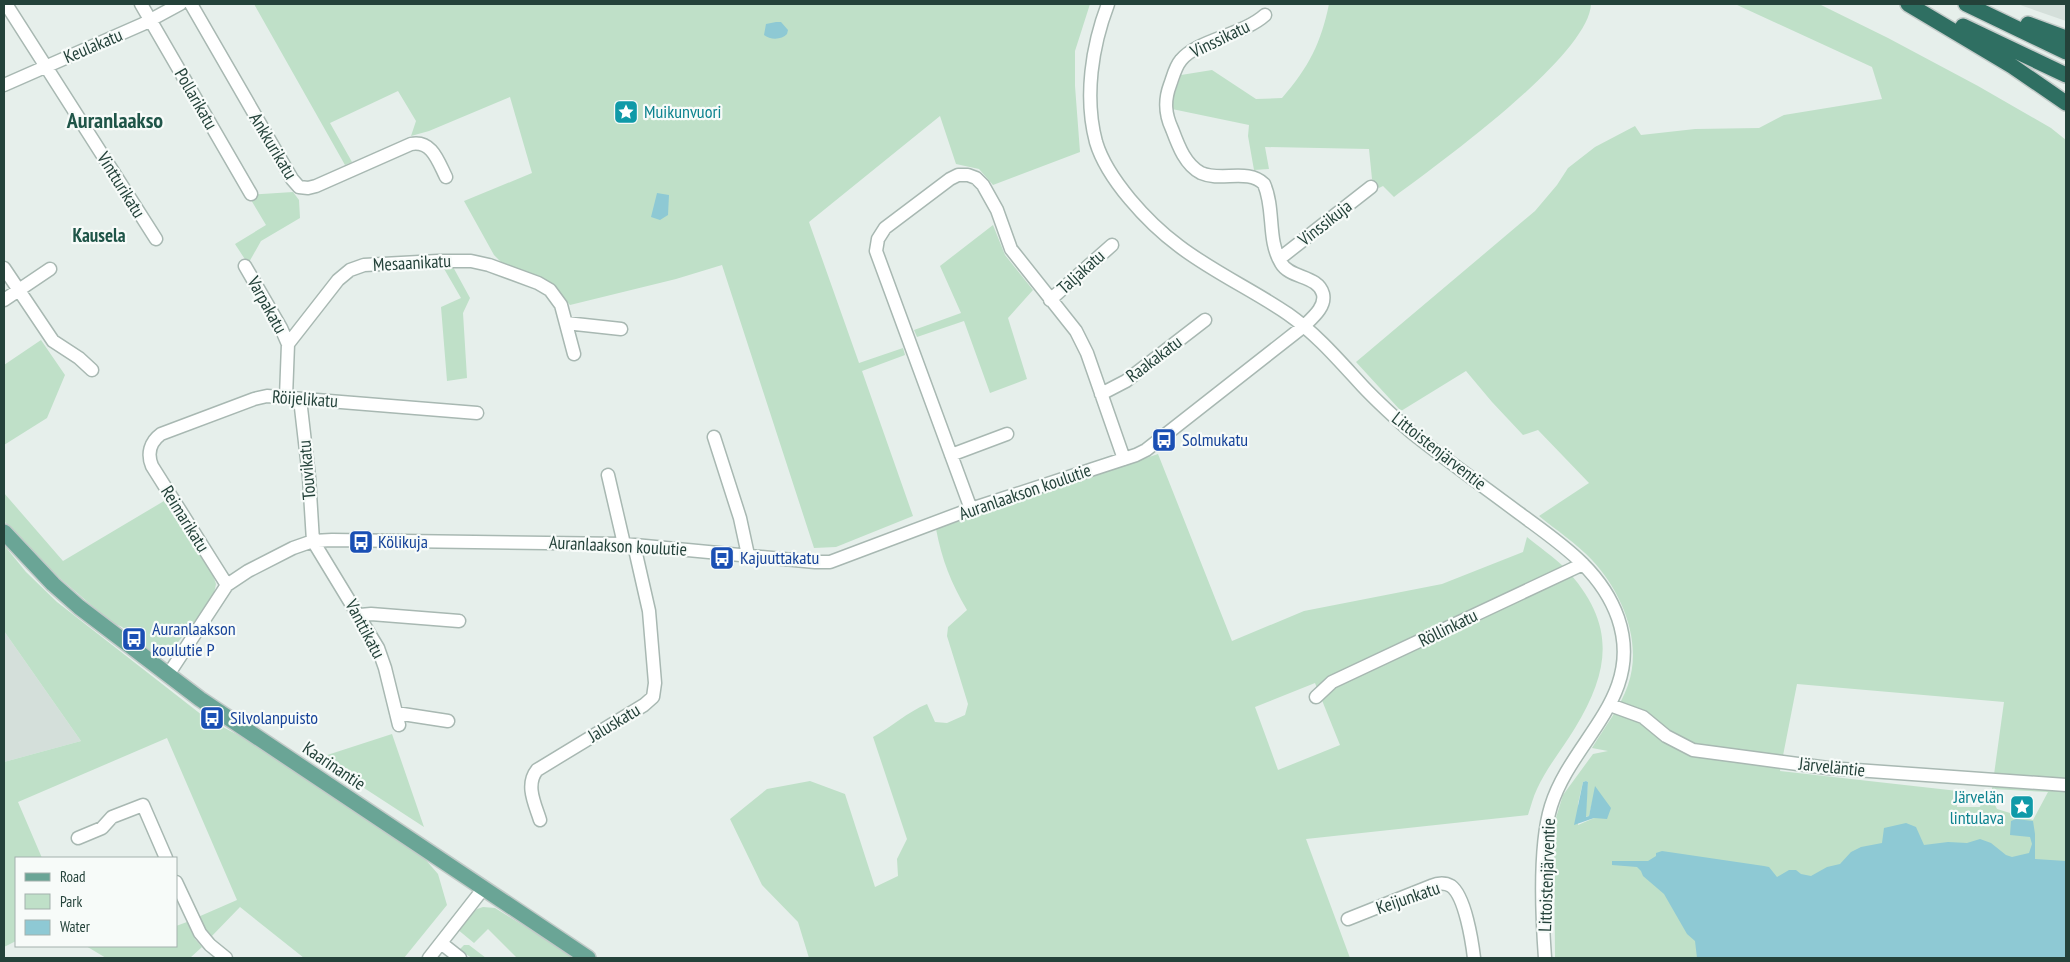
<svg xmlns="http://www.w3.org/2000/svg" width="2070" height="962" viewBox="0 0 2070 962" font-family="'PT Sans Narrow',sans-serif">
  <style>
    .built { fill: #d4dfda }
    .green { fill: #bfe0c8; fill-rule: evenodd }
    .water { fill: #8ec9d4 }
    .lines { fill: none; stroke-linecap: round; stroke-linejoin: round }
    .minor-casing { stroke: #a8b8b2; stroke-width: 15 }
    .major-casing { stroke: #c2cac8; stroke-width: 18 }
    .highway-casing { stroke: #c2cac8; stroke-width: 18 }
    .minor { stroke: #fff; stroke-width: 12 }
    .major { stroke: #6aa596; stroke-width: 15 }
    .highway { stroke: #2f6f62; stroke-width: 15 }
    .labels { text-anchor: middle; stroke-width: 4.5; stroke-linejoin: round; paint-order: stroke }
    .street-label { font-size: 18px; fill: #24423a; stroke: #f7fbf9 }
    .culture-label { font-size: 18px; fill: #0d838f; stroke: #f7fbf9; text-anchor: start }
    .transit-label { font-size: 18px; fill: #164399; stroke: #f7fbf9; text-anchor: start }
    .neighbourhood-label { font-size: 19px; font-weight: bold; fill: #1f5548; stroke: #f7fbf9 }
    .district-label { font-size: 22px; font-weight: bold; fill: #1f5548; stroke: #f7fbf9 }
  </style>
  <rect width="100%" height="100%" fill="#e6efeb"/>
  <path class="built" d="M2018,4H2066V21L2023,6Z
    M4,631L81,741L4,762Z"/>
  <path class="green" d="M254,4H1090L1075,51V86L1080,152L993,185L979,169L956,164L940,116L809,222L859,363L903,348L905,355L862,371L913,516L836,547L814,548L722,265L676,279L570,305L554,287L501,262L494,255L464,201L532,173L510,97L429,131L411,136L416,121L398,91L330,123L352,162L345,165Z
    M1329,4H1591C1589,56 1438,164 1394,197L1383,186L1379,188L1372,179L1369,149L1265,147L1269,169L1254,170L1248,136L1249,125L1172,109L1174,96L1181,75L1212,70L1256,99L1282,98C1309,67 1321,43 1329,4Z
    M1735,4H1819L1888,38L1978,86L2051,128L2066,140V958H1555L1554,824L1563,795L1593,754L1608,751L1592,748C1604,728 1620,708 1628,685C1643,642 1622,592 1592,560C1576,543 1556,530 1539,516L1589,483L1538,430L1523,435L1492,402L1466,371L1401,411L1356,362L1535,211L1557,185L1568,168L1595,147L1635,126L1641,135L1695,129L1759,128L1784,115L1882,99L1872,67ZM1797,684L2004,702L1992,789L2048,792L2033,820L1997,809L1995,805L1982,801L1980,807H1957L1958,791L1780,771ZM1586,781L1588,782L1585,817L1589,816L1594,795V818L1578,825V804L1583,782Z
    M293,192L299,200L300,218L261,241L248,264L235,244L266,225L248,195Z
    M993,225L1005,255L1033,290L1008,318L1027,379L990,393L964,321L917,337L914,330L961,313L940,266Z
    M452,265L470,298L463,313L467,378L447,381L441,307L461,298L443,267Z
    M41,340L65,375L47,418L4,445V365Z
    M1158,454L1232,641L1304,611L1442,584L1523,552L1527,537C1539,547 1554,557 1565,568C1615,622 1612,667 1575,728C1563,748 1547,767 1537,789C1533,797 1531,806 1528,815L1306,839L1350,958H809L798,922L762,885L730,819L767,789L810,781L845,794L875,887L898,876L897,859L907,839L873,737C892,727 907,712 927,704L935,722L947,723L965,715L968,704L947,636L948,627L967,610C951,583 942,560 936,529ZM1315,683L1340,745L1278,770L1255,707Z
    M4,493L63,561L164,501L213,575L216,584L213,598L171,651L157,656L122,627L111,622L55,574L22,542L4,521Z
    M4,545L26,572L57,602L207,719L250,741L418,851L438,874L447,905L404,958H304L240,907L210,938L205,932L198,917L237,900L167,738L18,802L42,858H16V941L4,947V762L81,741L4,631Z
    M392,734L424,827L318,758Z
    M483,907L495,908L576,958L516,957L488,929L474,943L457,929L477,909Z
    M187,922L195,939L202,947L190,958H106L86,946H176V926Z
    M464,945H469L486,958H472L459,950Z"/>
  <path class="water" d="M776,22H781L788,30L787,34C782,40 770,40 764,35L766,24Z
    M657,193L669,195L668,215L660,220L651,217Z
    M1586,781L1588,782L1586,817L1589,816L1595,786L1611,808L1607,819L1594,818L1574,825L1583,782Z
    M2016,819L2033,821L2035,834V859L2066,861V958H1697L1695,941L1687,934L1664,894L1643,876L1641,871L1637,867L1612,865V861H1648L1656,856V853L1662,851L1764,866L1769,867L1777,877L1789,870H1796L1801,874L1811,876L1827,867L1840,864L1851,852L1861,847L1882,843L1884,828L1906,823L1916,827L1924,845L1948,842L1967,843L1980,839L1991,843L2006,855L2012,857L2029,853L2032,844L2030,837L2010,835L2011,821Z"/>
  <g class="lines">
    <defs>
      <path id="minor" d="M6,4L156,239
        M141,4L251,194
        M191,4L292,179L299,187L308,188L316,186L411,144C432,140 438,161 446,177
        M1108,4C1092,46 1084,97 1096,142C1107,179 1148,223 1179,246C1213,272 1253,290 1288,314C1315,333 1336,357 1358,381C1374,399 1393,416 1411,432C1446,460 1483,486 1519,513C1558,542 1601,569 1618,618C1645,697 1572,739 1551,806C1539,845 1542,917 1545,958
        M4,85L143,24L180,4
        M1279,259L1371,187
        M245,266L281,328L288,344
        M4,268L53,341L79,358L92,370
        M4,300L50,269
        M1050,300L1112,245
        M566,323L621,329
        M1101,394L1126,381L1205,320
        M286,397L288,344L338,280L350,270L364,265L438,261H471L489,265L538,283L550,290L561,305L574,354
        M300,399L309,477L313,541L378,648L385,668L399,725
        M714,437L740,518L748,555
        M951,455L1007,434
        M608,475L624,544
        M971,509L876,251L878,239L885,228L950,179L958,175H968L976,178L983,185L997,210L1011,249L1076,331L1087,353L1124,459
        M227,585L152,466C147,454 150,442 161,434L254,399L267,396L477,413
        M360,615L371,614L459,621
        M168,675L227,585L248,571L293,548L313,541L332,540L624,544L815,562H830L971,509L1136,455L1146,450L1304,326C1312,318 1326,307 1323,294C1318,275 1290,279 1281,263C1267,240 1275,209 1264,184C1248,168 1221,182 1201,173C1185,165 1178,145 1172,129C1165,114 1164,101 1170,85C1173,77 1175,67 1181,60C1197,40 1243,35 1265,15
        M1316,697L1332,682L1583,564
        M1610,705L1643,717L1666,736L1693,750L1828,768L2066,785
        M396,713L448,721
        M540,820C535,804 525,785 537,770L644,705L653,697L655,683L649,611L634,545
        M78,838L102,828L112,817L143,805L166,858
        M176,882L200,933L210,945L226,958
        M1348,919L1431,886C1438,883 1444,882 1451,886C1465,896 1472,941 1474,958
        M441,943L460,958
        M429,958L483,889"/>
      <path id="major" d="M4,532L53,584L79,607L200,699L588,958"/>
      <path id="highway" d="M1908,4L2012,66L2066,103
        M1966,4L2066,52
        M2028,24L2066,38
        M1963,26L2066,75"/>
    </defs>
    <use href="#minor" class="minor-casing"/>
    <use href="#major" class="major-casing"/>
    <use href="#highway" class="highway-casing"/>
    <use href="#minor" class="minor"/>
    <use href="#major" class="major"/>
    <use href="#highway" class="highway"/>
  </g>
  <defs>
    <symbol id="sight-square" viewBox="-11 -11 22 22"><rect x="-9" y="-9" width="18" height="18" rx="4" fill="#0f9aa8" stroke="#f7fbf9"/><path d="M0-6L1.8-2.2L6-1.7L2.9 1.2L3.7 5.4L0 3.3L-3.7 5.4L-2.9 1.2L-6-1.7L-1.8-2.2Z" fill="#fff"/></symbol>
    <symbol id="bus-square" viewBox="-11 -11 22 22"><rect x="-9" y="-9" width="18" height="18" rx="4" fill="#1a4fb4" stroke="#f7fbf9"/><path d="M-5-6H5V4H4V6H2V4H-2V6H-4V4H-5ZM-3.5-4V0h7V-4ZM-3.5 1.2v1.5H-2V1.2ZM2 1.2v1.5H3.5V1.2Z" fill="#fff"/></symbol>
  </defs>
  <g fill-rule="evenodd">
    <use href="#sight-square" x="612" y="98" width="28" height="28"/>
    <use href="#bus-square" x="1150" y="426" width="28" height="28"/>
    <use href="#bus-square" x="347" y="528" width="28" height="28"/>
    <use href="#bus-square" x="708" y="544" width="28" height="28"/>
    <use href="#bus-square" x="120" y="625" width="28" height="28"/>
    <use href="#bus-square" x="198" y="704" width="28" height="28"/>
    <use href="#sight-square" x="2008" y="793" width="28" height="28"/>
  </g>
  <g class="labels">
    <g class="street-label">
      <text transform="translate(1220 39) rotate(-26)" y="6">Vinssikatu</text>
      <text transform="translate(93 46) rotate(-23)" y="6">Keulakatu</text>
      <text transform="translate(196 99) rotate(60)" y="6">Pollarikatu</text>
      <text transform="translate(273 146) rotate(59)" y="6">Ankkurikatu</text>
      <text transform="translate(121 185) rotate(58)" y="6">Vintturikatu</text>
      <text transform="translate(1325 223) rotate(-38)" y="6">Vinssikuja</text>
      <text transform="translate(412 263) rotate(-3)" y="6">Mesaanikatu</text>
      <text transform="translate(1081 272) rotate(-42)" y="6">Taljakatu</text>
      <text transform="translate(267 305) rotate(61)" y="6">Varpakatu</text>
      <text transform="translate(1154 359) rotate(-37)" y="6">Raakakatu</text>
      <text transform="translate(305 399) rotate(4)" y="6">Röijelikatu</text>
      <text transform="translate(1439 451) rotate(38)" y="6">Littoistenjärventie</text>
      <text transform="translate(307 470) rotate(-95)" y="6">Touvikatu</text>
      <text transform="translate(1025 492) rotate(-19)" y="6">Auranlaakson koulutie</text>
      <text transform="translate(185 519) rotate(58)" y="6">Reimarikatu</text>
      <text transform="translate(618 546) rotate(3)" y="6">Auranlaakson koulutie</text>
      <text transform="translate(1448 628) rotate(-26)" y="6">Röllinkatu</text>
      <text transform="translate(365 629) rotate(62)" y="6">Vanttikatu</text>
      <text transform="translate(614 723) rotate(-31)" y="6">Jaluskatu</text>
      <text transform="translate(334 766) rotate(34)" y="6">Kaarinantie</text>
      <text transform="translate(1832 767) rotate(6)" y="6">Järveläntie</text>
      <text transform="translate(1547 875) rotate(-88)" y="6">Littoistenjärventie</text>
      <text transform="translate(1408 898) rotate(-19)" y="6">Keijunkatu</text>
    </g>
    <g class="culture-label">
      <text x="644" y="118">Muikunvuori</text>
      <text x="2004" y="803" text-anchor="end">Järvelän<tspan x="2004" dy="21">lintulava</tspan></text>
    </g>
    <g class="transit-label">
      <text x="1182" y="446">Solmukatu</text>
      <text x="378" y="548">Kölikuja</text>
      <text x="740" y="564">Kajuuttakatu</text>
      <text x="152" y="635">Auranlaakson<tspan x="152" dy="21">koulutie P</tspan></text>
      <text x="230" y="724">Silvolanpuisto</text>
    </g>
    <g class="neighbourhood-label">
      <text x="99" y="242">Kausela</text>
    </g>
    <g class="district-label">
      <text x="115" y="128">Auranlaakso</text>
    </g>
  </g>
  <rect width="2070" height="962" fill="none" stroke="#24423a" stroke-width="10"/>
  <rect x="15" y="857" width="162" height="90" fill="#f7fbf9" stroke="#a3b1ad"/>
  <rect x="25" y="873" width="25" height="8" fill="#6aa596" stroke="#a3b1ad"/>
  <text x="60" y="882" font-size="15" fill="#24423a">Road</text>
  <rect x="25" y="894" width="25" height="15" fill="#bfe0c8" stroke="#a3b1ad"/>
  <text x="60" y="907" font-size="15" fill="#24423a">Park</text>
  <rect x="25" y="920" width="25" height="15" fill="#8ec9d4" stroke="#a3b1ad"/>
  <text x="60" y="932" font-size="15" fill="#24423a">Water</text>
</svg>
